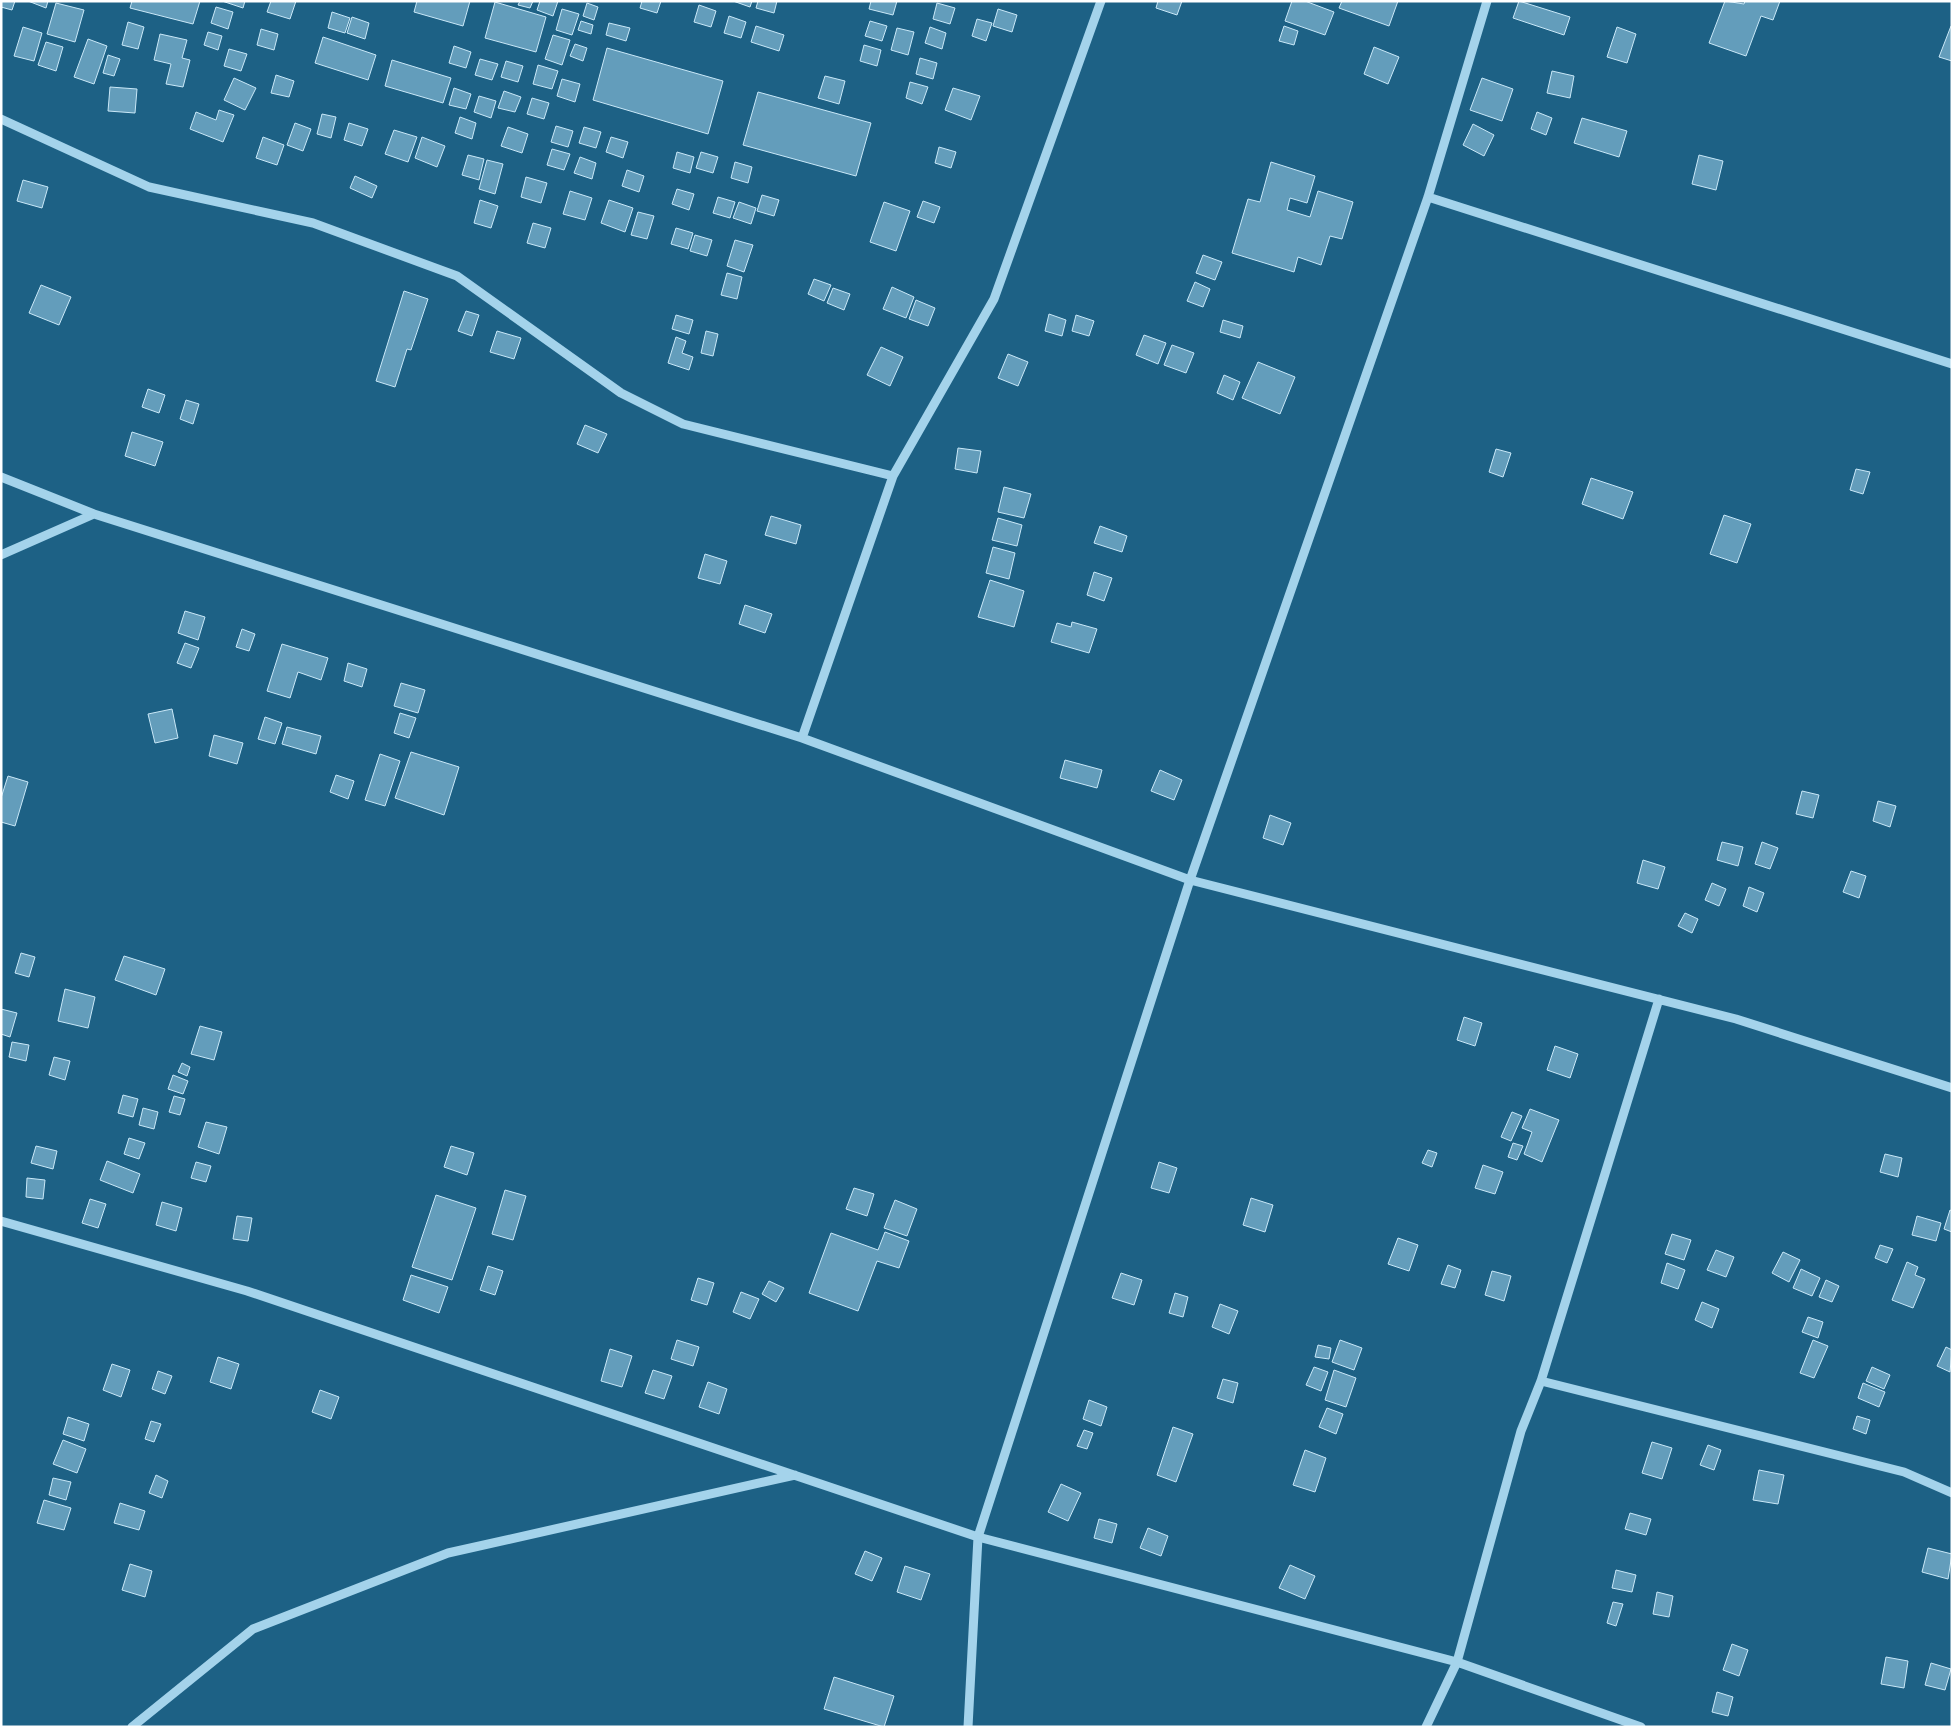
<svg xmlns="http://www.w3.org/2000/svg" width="1953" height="1728" viewBox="0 0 1953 1728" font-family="Barlow,sans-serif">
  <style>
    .building { fill: #639dbb; stroke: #c9e8f8 }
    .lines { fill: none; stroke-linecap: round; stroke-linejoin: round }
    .minor { stroke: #a4d3eb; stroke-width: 9 }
  </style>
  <rect width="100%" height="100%" fill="#1d6185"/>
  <path class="building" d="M1,1H15L12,10L1,7Z
    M28,1H48L46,8Z
    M132,1H200L193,24L130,8Z
    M222,1H245L243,8Z
    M271,1H296L290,19L267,12Z
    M417,1H470L463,26L414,12Z
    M520,1H533L530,8L518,5Z
    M540,1H558L553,16L537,10Z
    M642,1H661L657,13L640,8Z
    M733,1H752L750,7Z
    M758,1H777L774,13L756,8Z
    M871,1H897L893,15L869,9Z
    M1158,1H1182L1177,15L1156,8Z
    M1292,1H1305L1334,12L1325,35L1285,21Z
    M1342,1H1398L1389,26L1339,8Z
    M1519,1L1570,17L1564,35L1513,18Z
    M1725,1L1744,4L1745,1H1780L1773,20L1761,16L1746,56L1709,43Z
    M495,2L546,17L536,52L485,38Z
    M56,3L84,10L75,42L47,34Z
    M587,3L598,7L594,20L583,16Z
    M937,3L955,8L950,24L933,19Z
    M699,5L716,11L711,27L694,22Z
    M216,7L233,12L228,29L211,23Z
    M562,9L579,14L572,35L556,30Z
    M998,9L1017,15L1012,32L993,26Z
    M332,12L350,18L345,33L328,28Z
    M729,16L746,22L741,38L724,33Z
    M352,17L369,23L365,39L347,33Z
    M977,19L992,23L986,41L972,36Z
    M581,21L593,25L591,34L578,30Z
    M870,21L887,26L882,41L865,36Z
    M128,22L144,27L138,49L122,45Z
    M609,23L630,28L626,41L606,35Z
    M756,26L784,35L779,51L751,42Z
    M1284,26L1298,31L1294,45L1279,41Z
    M1951,26H1952V61L1939,57Z
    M23,27L42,33L34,61L14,56Z
    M930,27L946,33L942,49L925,43Z
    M1617,27L1636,34L1627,63L1607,57Z
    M897,28L914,32L908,55L891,50Z
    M261,29L278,34L274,50L257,45Z
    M208,32L222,36L218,50L204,45Z
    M160,34L187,40L182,58L190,60L183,87L166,84L171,64L154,60Z
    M553,35L570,40L562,65L545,59Z
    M323,37L376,55L368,80L315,63Z
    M88,39L107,46L94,84L74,77Z
    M46,42L63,47L56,71L38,65Z
    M575,44L587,48L583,61L570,56Z
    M864,45L881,50L877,66L860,61Z
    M454,46L471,52L466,68L449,63Z
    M1374,47L1399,57L1388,84L1364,74Z
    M607,48L723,81L708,134L593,100Z
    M229,49L247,54L241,71L224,66Z
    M108,55L120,59L114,76L103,73Z
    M920,58L937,63L933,79L916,74Z
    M480,59L498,64L492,80L475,75Z
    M392,60L451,78L443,103L385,86Z
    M506,61L523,66L518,82L501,77Z
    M538,65L558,71L552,89L533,84Z
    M1552,71L1574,76L1570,98L1547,93Z
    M276,75L294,81L289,97L271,93Z
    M825,76L845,81L839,104L818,98Z
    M234,78L256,88L245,110L224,100Z
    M1482,78L1513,89L1502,121L1470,110Z
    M562,79L580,84L575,102L557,96Z
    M910,82L928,87L922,104L906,98Z
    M110,87L137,89L135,113L108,111Z
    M454,88L471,94L466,109L449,105Z
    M953,88L980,96L971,120L945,110Z
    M504,91L521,97L515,112L498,108Z
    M758,92L871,123L856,176L743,145Z
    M479,96L496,101L491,118L474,112Z
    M532,98L549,103L544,119L527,114Z
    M219,110L234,115L223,142L190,129L196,112L216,120Z
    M1537,112L1552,118L1546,135L1531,129Z
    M322,114L336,117L331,138L317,134Z
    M460,117L476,123L472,139L455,133Z
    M1582,118L1627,131L1619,157L1574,143Z
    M295,123L311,129L303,151L287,145Z
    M349,123L368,129L362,146L344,140Z
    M1473,124L1494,135L1484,156L1463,145Z
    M556,126L573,131L568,147L551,142Z
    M508,127L528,134L522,153L501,146Z
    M584,127L601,132L596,148L579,143Z
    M394,130L417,137L408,162L385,154Z
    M263,137L284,145L277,165L256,158Z
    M422,137L445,146L437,167L415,158Z
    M611,137L628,142L623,158L606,152Z
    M939,147L956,152L951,168L935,163Z
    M552,149L570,154L564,170L547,165Z
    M677,152L694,157L690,173L673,168Z
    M701,152L718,157L713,173L696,168Z
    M468,155L484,159L479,180L462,175Z
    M1699,155L1723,161L1716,190L1692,184Z
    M580,157L596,163L592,179L574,173Z
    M487,160L503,164L495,194L479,189Z
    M735,162L752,167L748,183L731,178Z
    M1271,162L1315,176L1307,203L1290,198L1287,210L1310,217L1318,191L1353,202L1342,239L1330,236L1321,265L1298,257L1294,272L1232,253L1248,199L1260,202Z
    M627,170L644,176L639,192L622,186Z
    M355,176L377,186L372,198L350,188Z
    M526,177L547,183L541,203L521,197Z
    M23,180L48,187L42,208L17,201Z
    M677,189L694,194L689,210L672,204Z
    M570,191L592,198L585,220L563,214Z
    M762,195L779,200L774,216L757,211Z
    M718,197L735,202L730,218L713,213Z
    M480,200L498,206L491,228L474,223Z
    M609,200L633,208L625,232L601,223Z
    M923,201L940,207L934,223L917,217Z
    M739,202L756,208L751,224L733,218Z
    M884,202L910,211L896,251L870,242Z
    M638,212L654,216L647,239L631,235Z
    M533,223L551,228L545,248L527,243Z
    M676,228L693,233L688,249L671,244Z
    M695,235L712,240L707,256L690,251Z
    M735,240L753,245L744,272L727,266Z
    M1203,255L1222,262L1215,280L1196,273Z
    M727,273L742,277L737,299L721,295Z
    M814,279L831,285L824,301L808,294Z
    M1195,282L1210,289L1203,307L1187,301Z
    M41,285L71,297L59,325L29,313Z
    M892,287L914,297L906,318L883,309Z
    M833,288L850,294L844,310L827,303Z
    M404,291L428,299L411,350L407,349L395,387L376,381Z
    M916,300L935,308L928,326L909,319Z
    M466,311L479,315L472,336L458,331Z
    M1049,314L1066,320L1062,336L1045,331Z
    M676,315L693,320L689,334L672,329Z
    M1076,315L1094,321L1089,336L1072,331Z
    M1223,320L1243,326L1240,338L1220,332Z
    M497,331L521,338L514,359L490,352Z
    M706,331L718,334L713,356L701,353Z
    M1144,335L1166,343L1158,364L1136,355Z
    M676,337L686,341L682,353L693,357L689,370L668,363Z
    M1172,345L1194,353L1186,373L1164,365Z
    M881,347L903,357L890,386L867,375Z
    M1008,354L1028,362L1018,386L998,378Z
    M1258,362L1295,377L1280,414L1242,398Z
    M1224,375L1240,382L1233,400L1217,393Z
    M148,389L165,395L159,413L142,407Z
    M186,400L199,404L193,424L180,419Z
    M585,425L607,434L598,453L577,444Z
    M132,432L163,442L155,466L125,456Z
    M958,448L981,451L977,473L955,469Z
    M1496,449L1511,453L1503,477L1489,472Z
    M1856,469L1870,472L1863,494L1850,490Z
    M1591,478L1633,492L1623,519L1582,504Z
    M1004,487L1031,494L1024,518L998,512Z
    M1724,515L1751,524L1737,563L1710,554Z
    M771,516L801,525L796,544L765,535Z
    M998,518L1022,525L1017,546L992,540Z
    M1100,526L1127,536L1122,552L1094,543Z
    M993,547L1015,553L1009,579L986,573Z
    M705,554L727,561L720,584L698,578Z
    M1094,572L1112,578L1104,601L1087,595Z
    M990,580L1024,591L1014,627L978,617Z
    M745,605L772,614L765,633L739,624Z
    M185,611L205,617L198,640L178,633Z
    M1072,622L1097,629L1089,653L1051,642L1057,623L1071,627Z
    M242,629L255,634L249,651L236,647Z
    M185,643L199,648L191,668L177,663Z
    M282,644L328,658L321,680L298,672L290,698L267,691Z
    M348,663L367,669L362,687L344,681Z
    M401,683L425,690L418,713L394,706Z
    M172,709L178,738L155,743L148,714Z
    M400,713L416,718L409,738L394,733Z
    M265,717L282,723L275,744L258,739Z
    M287,727L321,736L316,754L282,744Z
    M214,735L243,743L237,764L209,756Z
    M411,752L459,767L444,815L395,798Z
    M380,754L400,761L385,806L365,800Z
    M1065,760L1102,770L1097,788L1060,778Z
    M1160,770L1182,780L1174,800L1151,791Z
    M336,775L354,781L348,799L330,792Z
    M8,776L28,782L15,826L1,822V798Z
    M1802,791L1819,795L1813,818L1796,814Z
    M1878,801L1896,806L1890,827L1873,821Z
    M1270,815L1291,823L1283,845L1263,838Z
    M1722,842L1743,847L1738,866L1717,860Z
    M1762,842L1778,848L1770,869L1755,864Z
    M1643,860L1665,867L1658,889L1637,883Z
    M1851,871L1866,876L1859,898L1843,892Z
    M1712,883L1726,889L1719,906L1705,900Z
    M1749,887L1764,893L1757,912L1743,906Z
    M1685,913L1698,919L1692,933L1678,926Z
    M21,953L35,957L29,977L15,973Z
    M124,956L165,969L156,995L115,980Z
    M65,989L95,997L88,1028L58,1021Z
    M1,1009L17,1013L10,1037L1,1034Z
    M1464,1017L1482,1023L1475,1046L1457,1040Z
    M200,1026L222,1032L214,1060L191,1054Z
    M12,1042L29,1045L26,1061L9,1057Z
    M1555,1046L1578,1054L1570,1078L1547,1070Z
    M54,1057L70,1061L65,1080L49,1075Z
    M182,1063L190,1067L187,1076L178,1072Z
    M173,1075L188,1081L183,1094L168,1089Z
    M123,1095L138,1099L133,1117L118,1113Z
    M174,1096L185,1099L180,1115L169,1112Z
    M143,1108L158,1112L154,1129L139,1125Z
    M1530,1109L1559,1120L1542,1162L1524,1154L1532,1132L1522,1128Z
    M1512,1112L1522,1116L1511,1141L1501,1137Z
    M206,1122L227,1127L219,1154L198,1147Z
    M129,1138L145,1143L139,1159L124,1154Z
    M1513,1143L1523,1146L1517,1160L1508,1157Z
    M36,1146L57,1151L53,1169L31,1163Z
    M451,1146L474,1153L467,1175L444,1167Z
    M1428,1150L1437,1153L1432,1167L1422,1163Z
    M1885,1154L1902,1158L1898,1177L1880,1172Z
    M107,1161L140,1174L133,1193L100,1180Z
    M196,1162L211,1166L206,1182L191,1178Z
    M1159,1162L1177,1168L1169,1193L1151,1188Z
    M1483,1165L1503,1172L1495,1194L1475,1188Z
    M27,1178L45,1180L43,1199L26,1197Z
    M854,1188L874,1194L867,1216L846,1209Z
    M505,1190L526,1196L513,1240L492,1234Z
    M436,1195L476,1208L452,1280L412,1267Z
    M1251,1198L1273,1205L1265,1232L1243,1225Z
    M90,1199L106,1204L98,1228L82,1223Z
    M895,1200L917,1209L907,1236L884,1228Z
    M162,1202L182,1208L176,1231L156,1225Z
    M1950,1210L1952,1211V1232L1944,1229Z
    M237,1216L252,1218L248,1241L233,1239Z
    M1917,1216L1941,1223L1936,1241L1912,1235Z
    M885,1232L909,1241L899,1268L877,1261L858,1311L809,1293L831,1233L878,1250Z
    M1672,1234L1691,1240L1684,1260L1665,1254Z
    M1398,1238L1418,1245L1409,1271L1388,1264Z
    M1880,1245L1893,1249L1887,1263L1875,1258Z
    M1716,1250L1734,1257L1726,1277L1707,1270Z
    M1783,1252L1800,1260L1789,1282L1772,1273Z
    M1907,1262L1918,1267L1915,1275L1925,1279L1913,1308L1892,1300Z
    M1667,1263L1685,1270L1678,1289L1661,1283Z
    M1448,1265L1461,1270L1455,1288L1441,1284Z
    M488,1266L503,1271L495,1295L480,1290Z
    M1801,1269L1820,1278L1812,1296L1793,1288Z
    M1492,1271L1511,1276L1504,1301L1485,1295Z
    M1121,1273L1142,1280L1134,1305L1112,1298Z
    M411,1275L448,1287L439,1313L403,1300Z
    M698,1278L714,1283L707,1305L691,1300Z
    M1826,1280L1839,1286L1832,1302L1819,1297Z
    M769,1281L784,1288L776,1302L762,1294Z
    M741,1292L759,1299L750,1319L733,1312Z
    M1175,1293L1188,1297L1183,1317L1169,1313Z
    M1702,1302L1719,1309L1712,1328L1695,1320Z
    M1220,1304L1238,1311L1229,1334L1212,1327Z
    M1808,1317L1823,1322L1818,1338L1802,1332Z
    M677,1340L699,1347L693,1366L671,1359Z
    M1340,1340L1362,1348L1354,1370L1332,1362Z
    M1813,1340L1828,1346L1814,1378L1800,1373Z
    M1318,1345L1331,1348L1329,1359L1315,1357Z
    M1946,1347L1952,1350L1950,1372L1937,1366Z
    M610,1349L632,1356L622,1387L601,1381Z
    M218,1357L239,1364L231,1389L210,1382Z
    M112,1364L130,1370L121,1397L103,1390Z
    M1314,1367L1328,1372L1321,1391L1306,1385Z
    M1872,1367L1890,1375L1884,1389L1866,1381Z
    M653,1370L672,1376L664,1399L645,1393Z
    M1334,1370L1356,1378L1346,1407L1325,1400Z
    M158,1371L172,1376L165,1394L152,1389Z
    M1223,1379L1238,1383L1233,1403L1217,1398Z
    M708,1382L727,1389L719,1414L699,1407Z
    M1863,1383L1885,1392L1879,1407L1858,1398Z
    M320,1390L339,1397L331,1419L312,1412Z
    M1089,1400L1107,1407L1101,1426L1083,1419Z
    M1327,1408L1343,1414L1336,1434L1319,1427Z
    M1857,1416L1870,1420L1866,1434L1853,1429Z
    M68,1417L89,1424L84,1441L63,1434Z
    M151,1421L161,1424L154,1442L145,1439Z
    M1173,1427L1193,1434L1176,1482L1157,1475Z
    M1084,1430L1093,1433L1087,1449L1077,1446Z
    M63,1440L86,1449L77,1473L53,1464Z
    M1652,1442L1672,1448L1662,1479L1642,1473Z
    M1708,1445L1721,1450L1714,1470L1700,1465Z
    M1305,1450L1326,1458L1315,1492L1293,1485Z
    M1759,1470L1784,1475L1778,1504L1753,1500Z
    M156,1475L168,1481L162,1498L149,1493Z
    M53,1478L71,1482L66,1500L49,1495Z
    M1061,1484L1081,1493L1068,1521L1048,1512Z
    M44,1500L71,1508L64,1530L37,1523Z
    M120,1503L145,1511L139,1530L114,1523Z
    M1630,1513L1651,1519L1646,1535L1625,1529Z
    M1099,1519L1117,1524L1112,1543L1094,1538Z
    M1148,1528L1168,1536L1161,1556L1140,1548Z
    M1928,1548L1952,1554L1948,1579L1922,1572Z
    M865,1551L882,1558L872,1581L855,1574Z
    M130,1564L152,1571L145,1597L122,1590Z
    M1290,1565L1315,1576L1305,1599L1279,1588Z
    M905,1566L930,1574L921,1600L897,1592Z
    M1616,1570L1636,1575L1632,1592L1612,1588Z
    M1657,1592L1673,1596L1669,1617L1653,1614Z
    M1613,1602L1623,1604L1616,1626L1607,1623Z
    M1732,1644L1748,1650L1739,1676L1723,1670Z
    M1886,1657L1908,1661L1904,1688L1881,1684Z
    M1931,1663L1951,1669L1945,1690L1925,1685Z
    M834,1677L894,1696L884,1727L824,1709Z
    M1717,1692L1733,1697L1728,1716L1712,1712Z"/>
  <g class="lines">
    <path class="minor" d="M1,119L149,187L313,223L457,276L621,393L683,424L893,476
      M1428,197L1952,364
      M1,477L94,514L802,738L1190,880L1736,1019L1952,1088
      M1,555L94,514
      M802,738L893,476L994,299L1101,1
      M1,1221L247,1291L978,1537L1457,1662L1641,1727
      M1541,1381L1904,1472L1952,1493
      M132,1727L253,1629L448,1553L795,1475
      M968,1727L978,1537L1190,880L1428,197L1487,1
      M1426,1727L1457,1662L1521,1431L1541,1381L1659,999"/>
  </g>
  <rect width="1953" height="1728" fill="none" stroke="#ffffff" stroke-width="5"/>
</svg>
